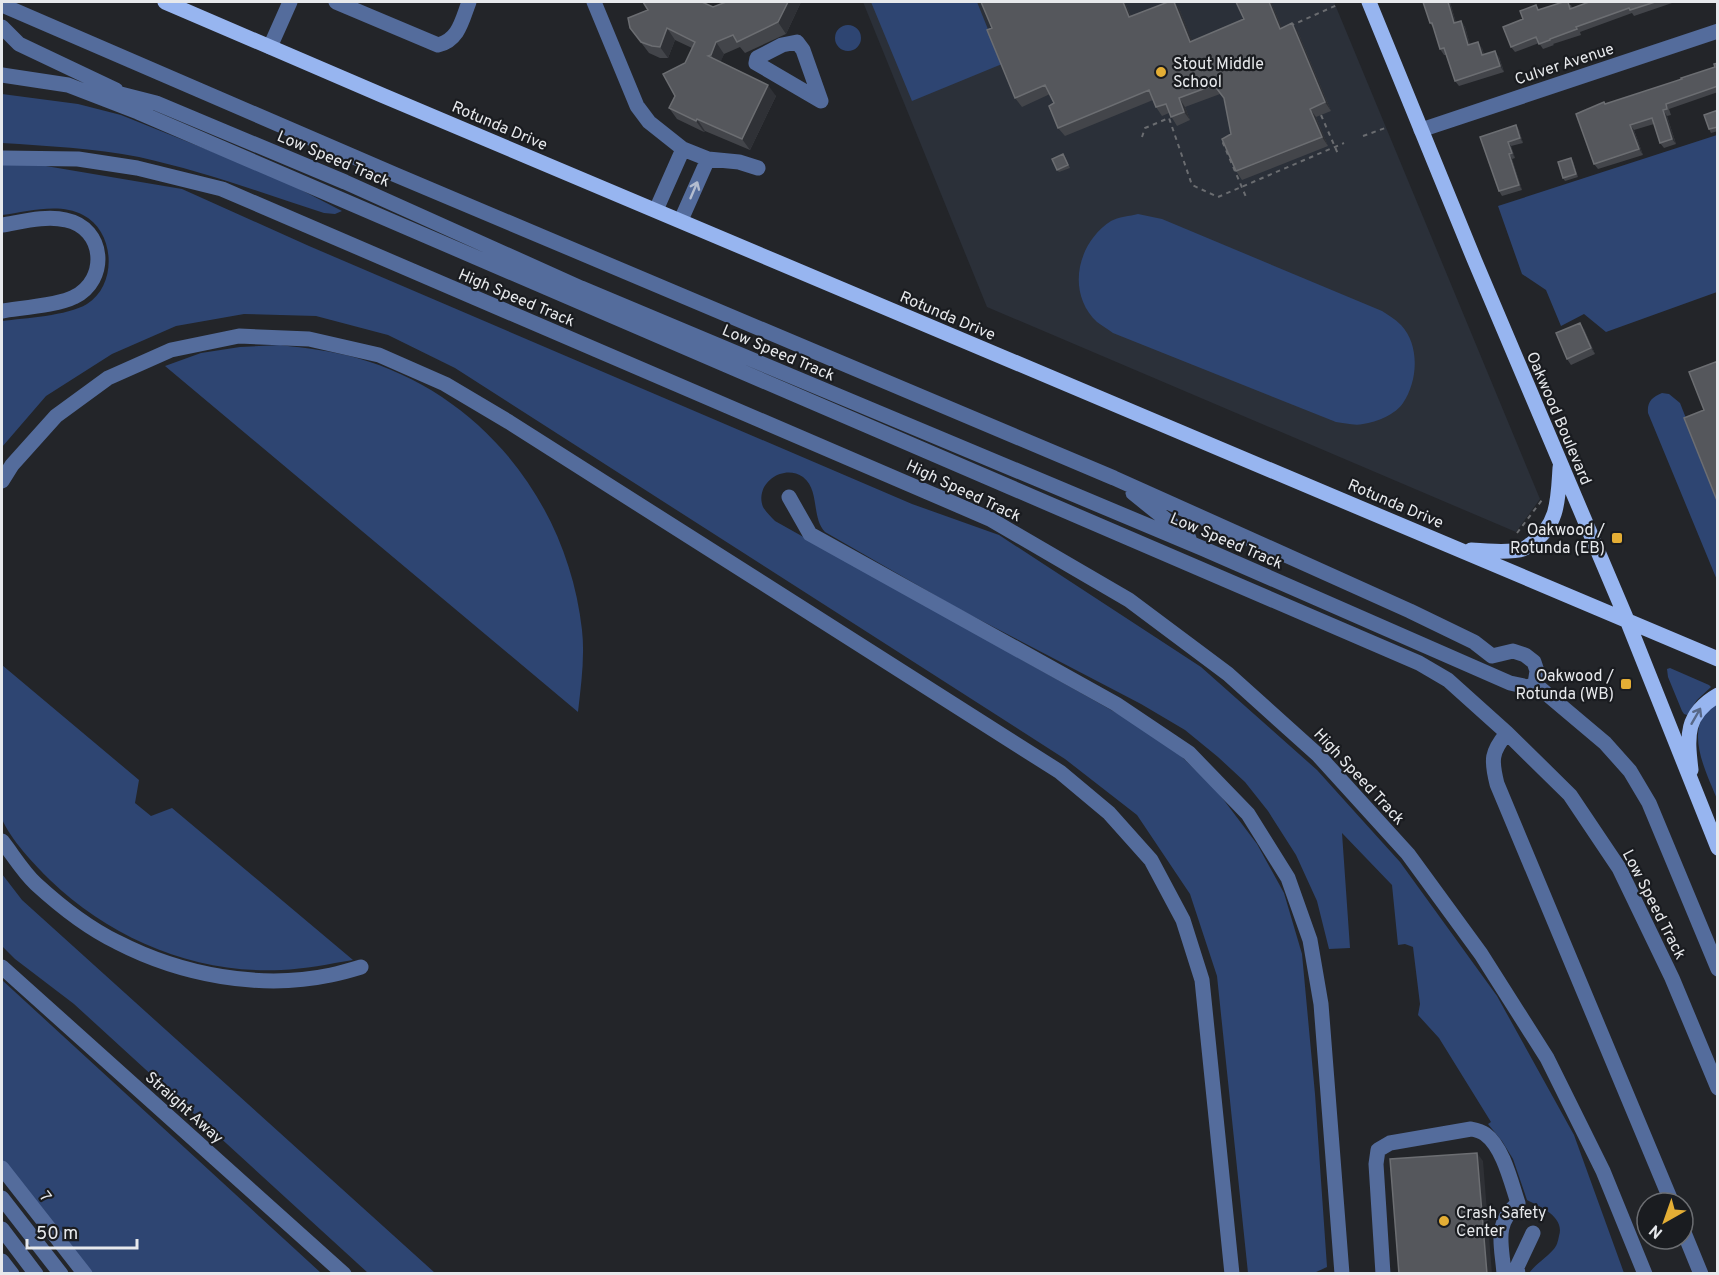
<svg xmlns="http://www.w3.org/2000/svg" width="1719" height="1275" viewBox="0 0 1719 1275" font-family="Overpass,sans-serif">
  <style>
    .built { fill: #2b3039 }
    .green { fill: #2e4572 }
    .lines { fill: none; stroke-linecap: round; stroke-linejoin: round }
    .path { stroke: #6a6c70; stroke-width: 2; stroke-dasharray: 4.5 4.5; stroke-linecap: butt }
    .minor { stroke: #546c9c; stroke-width: 15 }
    .major { stroke: #97b5f0; stroke-width: 15 }
    .wall { fill: #43454a }
    .shaded-wall { fill: #2f3136 }
    .building { fill: #55575c; stroke: #6c6e72; stroke-width: 1.5 }
    .oneway { stroke: #b4bdd0 }
    .oneway2 { stroke: #586888 }
    .poi-dot { fill: #e4ae35; stroke: #1a1c20; stroke-width: 2 }
    .labels { text-anchor: middle; stroke-width: 4.5; stroke-linejoin: round; paint-order: stroke }
    .poi-label { font-size: 16px; fill: #e7e9ec; stroke: #1a1c20; text-anchor: start }
    .street-label { font-size: 16px; fill: #e7e9ec; stroke: #1a1c20 }
  </style>
  <rect width="100%" height="100%" fill="#232529"/>
  <path class="built" d="M863,2H1334L1540,499L1516,532L987,307Z"/>
  <path class="green" d="M871,2H977L1002,64L912,101Z
    M835 38a13 13 0 1 1 26 0a13 13 0 1 1-26 0Z
    M2,94L78,104L121,115L280,179L342,211L335,214L324,213C263,193 202,171 139,157C94,148 47,146 2,143Z
    M1717,135V292L1606,332L1584,314L1561,326L1546,290L1522,274L1498,206Z
    M2,164L40,165L182,189L309,246L912,504L999,535L1201,667L1317,770L1400,862L1497,996L1574,1135L1624,1273H1529C1536,1264 1546,1258 1553,1250C1557,1246 1558,1241 1559,1236C1565,1217 1541,1207 1527,1200L1513,1159L1502,1141L1488,1124L1491,1122L1439,1038L1418,1015L1420,1004L1413,947L1405,944L1398,945L1392,885L1342,833L1350,948L1329,949L1317,901L1296,855L1268,811L1245,782L1218,757L1185,730L1141,704L959,609L825,532C811,517 820,490 803,477C783,463 754,484 763,507C766,512 771,517 775,521L1145,729L1179,754L1217,791L1257,844L1284,893L1302,954L1315,1094L1327,1267L1314,1273H1248L1217,976L1190,894L1137,815L1065,759L455,368L388,335L316,316L244,314L176,326L112,354L46,396L2,447V321C25,318 67,316 87,304C118,285 115,231 83,215C59,202 27,212 2,215Z
    M1138,214L1162,219L1382,311C1388,315 1395,319 1401,325C1420,345 1418,381 1403,403C1396,414 1377,422 1363,424C1355,426 1344,423 1336,422L1113,333C1108,329 1102,326 1097,322C1066,293 1077,243 1111,221C1118,217 1130,216 1138,214Z
    M280,345C306,348 332,351 357,358C481,393 568,503 582,630C585,657 581,685 578,712L165,366L201,353L240,347Z
    M1662,393L1669,394L1680,403L1717,497V580L1648,413C1647,402 1652,397 1662,393Z
    M2,665L139,780L135,803L151,816L172,808L353,960C329,964 305,969 281,970C195,974 111,939 50,880C35,865 10,839 2,819C0,811 2,793 2,783C2,744 1,704 2,665Z
    M1670,668L1709,685L1711,687L1697,700L1687,715L1684,714L1682,711L1668,677L1667,669Z
    M1717,701V799C1708,776 1688,739 1704,715C1707,710 1713,705 1717,701Z
    M2,874L22,900L435,1273H368L74,1004L15,959L2,946Z
    M2,980L321,1273H91L2,1160Z"/>
  <g class="lines">
    <path class="path" d="M1290,26L1337,5
      M1321,115L1338,154
      M1363,136L1388,127
      M1142,137L1145,128L1169,118L1192,185L1218,197L1344,143
      M1224,143H1223L1246,197
      M1517,533L1542,500"/>
    <path class="minor" d="M336,2L438,45C459,40 462,20 469,2
      M594,2L637,106L649,122L683,149L708,159L739,162L758,168
      M2,5L396,175L1114,478L1410,611L1474,642L1492,656L1513,651L1525,655L1534,662L1537,671L1535,684L1605,743L1630,771L1649,803L1718,969
      M2,27L19,44L116,90
      M797,42L803,50L821,101L756,63L757,58L782,45Z
      M270,47L290,2
      M2,75L68,85L138,112L1419,663L1448,680L1507,733L1570,795L1619,868L1672,978L1718,1088
      M105,90L156,103L345,182L581,288L1204,549L1510,683L1528,687L1535,684
      M1421,130L1718,31
      M2,158L78,159L137,168L222,189L990,519L1129,600L1228,674L1318,755L1408,854L1481,954L1547,1058L1603,1171L1645,1274
      M656,210L683,149
      M681,220L708,159
      M2,225C21,222 46,215 66,220C105,228 109,280 74,297C59,305 20,308 2,311
      M2,481L12,465L56,416L108,378L171,350L239,336L309,339L379,355L445,384L509,422L1060,772L1109,813L1151,860L1183,920L1202,980L1232,1274
      M1133,493L1189,538
      M789,497L810,534L1116,704L1189,753L1248,814L1288,878L1310,940L1321,1004L1342,1274
      M1507,733C1491,752 1491,760 1497,784L1672,1203
      M2,841C13,855 23,872 36,884C60,906 88,928 117,942C181,975 260,990 331,975C341,973 351,970 361,967
      M2,967L344,1274
      M2,1168L85,1274
      M2,1198L61,1274
      M2,1229L36,1274
      M1683,1230L1701,1274
      M2,1261L12,1274
      M1383,1274L1376,1164L1378,1150L1390,1143L1471,1129C1476,1130 1481,1131 1485,1134C1503,1147 1511,1182 1518,1203C1493,1225 1502,1244 1504,1274
      M1518,1274L1517,1267L1533,1233"/>
    <path class="major" d="M165,2L384,96L1718,659
      M1369,2L1474,259L1627,620L1718,848
      M1471,550C1484,551 1512,553 1523,549C1526,548 1528,546 1531,544C1559,525 1558,498 1560,468
      M1691,770C1687,736 1685,714 1718,695"/>
  </g>
  <path class="wall" d="M801,2L786,34L745,53L740,47L724,54L720,62L776,96L750,150L705,131L704,132L677,119L669,108L675,96L685,63L692,48L675,40L668,58H660L649,53L630,28L648,10Z
    M1125,2L1131,16L1168,2H1174L1179,8L1192,41L1244,19L1236,2H1271L1282,28L1298,32L1331,111L1316,117L1328,146L1242,180L1236,171L1231,134L1225,100L1220,94L1185,107L1190,120L1177,126L1169,113L1162,116L1156,107L1153,100L1065,136L1058,128L1054,103L1050,94L1022,107L1015,98L992,28Z
    M1423,2H1450L1456,23L1461,21L1465,27L1470,45L1482,48L1484,54L1499,57L1504,72L1459,86L1455,81L1446,55H1444L1440,49L1434,29L1430,23Z
    M1589,2H1675L1634,16L1632,13L1580,32L1581,35L1553,44L1554,45L1543,49L1539,43L1515,52L1511,47L1523,19L1536,5L1539,10L1571,5L1572,8Z
    M1718,63V92L1669,109L1671,115L1667,116L1676,144L1664,148L1660,143L1654,124L1634,130L1643,155L1598,169L1594,164L1605,104L1682,79L1715,67Z
    M1718,110V131L1711,133L1709,129Z
    M1516,125L1519,130L1523,143L1511,146L1515,158L1512,159L1522,190L1502,196L1499,191L1480,137Z
    M1065,157L1070,168L1059,172L1057,170Z
    M1573,161L1578,177L1565,181L1563,178Z
    M1584,329L1595,354L1571,365L1567,359Z"/>
  <path class="shaded-wall" d="M788,2H801L786,34L778,22Z
    M1123,2H1125L1135,26L1129,17Z
    M1174,2L1179,8L1196,50L1190,42Z
    M1269,2H1271L1286,37L1280,29Z
    M1448,2H1450L1458,29L1454,23Z
    M1461,21L1465,27L1472,51L1468,45Z
    M1292,23L1298,32L1331,111L1325,102Z
    M667,28L675,40L668,58L660,47Z
    M716,42L724,54L719,66L711,55Z
    M1478,42L1482,48L1486,61L1482,55Z
    M1495,51L1499,57L1504,72L1500,66Z
    M768,85L776,96L750,150L742,139Z
    M1179,98L1185,107L1190,120L1184,112Z
    M1310,109L1316,117L1328,146L1322,137Z
    M1663,110L1667,116L1676,144L1672,139Z
    M697,119L705,131L704,132L696,121Z
    M1516,125L1519,130L1523,143L1520,138Z
    M1630,125L1634,130L1643,155L1639,149Z
    M1508,142L1511,146L1515,158L1512,153Z
    M1509,154L1512,159L1522,190L1519,185Z
    M1571,158L1573,161L1578,177L1576,174Z
    M1580,323L1584,329L1595,354L1591,348Z
    M1477,1153L1483,1161L1492,1274H1487Z"/>
  <path class="building" d="M643,2H702L713,7L726,2H788L778,22L737,42L733,35L716,42L711,55L708,56L768,85L742,139L697,119L696,121L669,108L675,96L663,74L685,63L695,42L667,28L660,47L652,46L641,42L630,28L628,18L648,10Z
    M981,2H1123L1129,17L1168,2H1174L1190,42L1244,19L1236,2H1269L1280,29L1292,23L1325,102L1310,109L1322,137L1236,171L1222,139L1231,134L1224,98L1214,85L1179,98L1184,112L1171,117L1166,104L1156,107L1149,90L1058,128L1049,106L1054,103L1045,85L1015,98L987,30L992,28Z
    M1423,2H1448L1454,23L1461,21L1468,45L1478,42L1482,55L1495,51L1500,66L1455,81L1444,48L1440,49L1432,23H1430Z
    M1563,2H1568L1570,9L1589,2H1655L1630,10L1629,8L1576,27L1577,29L1550,39V40L1539,44L1536,37L1511,47L1503,27L1523,19L1520,11L1536,5L1538,10Z
    M1718,63V86L1666,104L1667,109L1663,110L1672,139L1660,143L1652,118L1630,125L1639,149L1594,164L1576,114L1604,102L1605,104L1682,79L1681,78L1715,67L1714,64Z
    M1718,110V127L1709,129L1704,115Z
    M1516,125L1520,138L1508,142L1512,153L1509,154L1519,185L1499,191L1480,137Z
    M1063,154L1068,165L1057,170L1052,159Z
    M1571,158L1576,174L1563,178L1558,162Z
    M1580,323L1591,348L1567,359L1556,333Z
    M1718,361V503L1684,418L1704,410L1689,372Z
    M1477,1153L1487,1274H1399L1390,1159Z"/>
  <defs><path id="oneway-shaft" d="M-6 0H5M1.5-3L5.5 0L1.5 3" fill="none" stroke-width="1.6" stroke-linecap="round" stroke-linejoin="round" transform="scale(1.5)"/></defs>
  <use class="oneway" href="#oneway-shaft" transform="translate(694 190) rotate(-67)"/>
  <use class="oneway2" href="#oneway-shaft" transform="translate(1696 716) rotate(-60)"/>
  <g class="poi-dot">
    <circle cx="1161" cy="72" r="6"/>
    <rect x="1611" y="532" width="12" height="12" rx="3"/>
    <rect x="1620" y="678" width="12" height="12" rx="3"/>
    <circle cx="1444" cy="1221" r="6"/>
  </g>
  <g class="labels">
    <g class="poi-label">
      <text x="1173" y="69">Stout Middle<tspan x="1173" dy="18">School</tspan></text>
      <text x="1605" y="535" text-anchor="end">Oakwood /<tspan x="1605" dy="18">Rotunda (EB)</tspan></text>
      <text x="1614" y="681" text-anchor="end">Oakwood /<tspan x="1614" dy="18">Rotunda (WB)</tspan></text>
      <text x="1456" y="1218">Crash Safety<tspan x="1456" dy="18">Center</tspan></text>
    </g>
    <g class="street-label">
      <text transform="translate(1564 63) rotate(-18)" y="6">Culver Avenue</text>
      <text transform="translate(500 125) rotate(23)" y="6">Rotunda Drive</text>
      <text transform="translate(334 158) rotate(23)" y="6">Low Speed Track</text>
      <text transform="translate(517 297) rotate(23)" y="6">High Speed Track</text>
      <text transform="translate(948 315) rotate(23)" y="6">Rotunda Drive</text>
      <text transform="translate(779 352) rotate(23)" y="6">Low Speed Track</text>
      <text transform="translate(1560 418) rotate(67)" y="6">Oakwood Boulevard</text>
      <text transform="translate(964 490) rotate(25)" y="6">High Speed Track</text>
      <text transform="translate(1396 503) rotate(23)" y="6">Rotunda Drive</text>
      <text transform="translate(1227 540) rotate(23)" y="6">Low Speed Track</text>
      <text transform="translate(1360 776) rotate(47)" y="6">High Speed Track</text>
      <text transform="translate(1655 904) rotate(63)" y="6">Low Speed Track</text>
      <text transform="translate(185 1107) rotate(42)" y="6">Straight Away</text>
      <text transform="translate(46 1196) rotate(52)" y="6">7</text>
    </g>
  </g>
  <rect width="1719" height="1275" fill="none" stroke="#e7e9ec" stroke-width="6"/>
  <g transform="translate(1665 1221) rotate(220)"><circle r="28" fill="#1a1c20" stroke="#6c6e72" stroke-width="1.5"/>
  <path d="M0-4.5L10 22L0 15L-10 22Z" fill="#e4ae35"/>
  <text y="-9" font-size="16" font-weight="bold" text-anchor="middle" fill="#e7e9ec">N</text>
  </g>
  <path d="M27 1239v9h110v-9" fill="none" stroke="#e7e9ec" stroke-width="3"/>
  <text x="36" y="1239" font-size="18" fill="#e7e9ec" stroke="#1a1c20" stroke-width="4.5" paint-order="stroke">50 m</text>
</svg>
